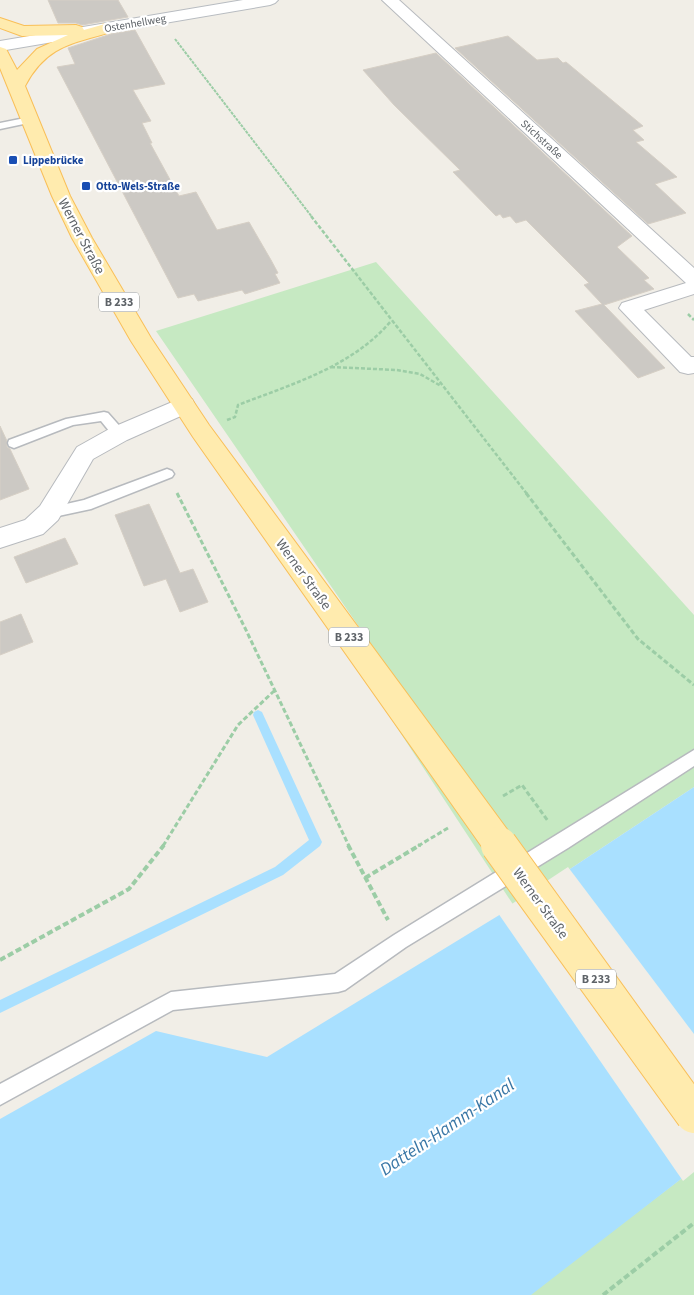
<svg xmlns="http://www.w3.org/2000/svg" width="694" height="1295" viewBox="0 0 694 1295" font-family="'Source Sans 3',sans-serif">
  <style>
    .green { fill: #c6e9c2 }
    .water { fill: #a9e0ff }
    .pier { fill: #f1eee7 }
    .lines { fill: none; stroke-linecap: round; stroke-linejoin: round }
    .stream { fill: #a9e0ff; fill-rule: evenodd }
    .building { fill: #ccc9c4; stroke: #d6cfc5 }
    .lane-casing { stroke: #b7babe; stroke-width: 3 }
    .street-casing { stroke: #b7babe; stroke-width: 2 }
    .secondary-casing { stroke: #b8bcc1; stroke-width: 2 }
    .primary-casing { stroke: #f9bf58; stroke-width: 2 }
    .path-far3 { stroke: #9ccda6; stroke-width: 2; stroke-dasharray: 3 1; stroke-linecap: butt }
    .path-far2 { stroke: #9ccda6; stroke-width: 2.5; stroke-dasharray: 4 2; stroke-linecap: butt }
    .path-far1 { stroke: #9ccda6; stroke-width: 3; stroke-dasharray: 5 2.5; stroke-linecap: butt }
    .path { stroke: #9ccda6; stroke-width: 4; stroke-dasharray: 6 3; stroke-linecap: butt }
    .lane { fill: #fff; fill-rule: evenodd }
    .street { fill: #fff; fill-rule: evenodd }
    .secondary { fill: #fff; fill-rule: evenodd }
    .primary { fill: #ffebae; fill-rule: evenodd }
    .primary-bridge-far1-casing { stroke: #f9bf58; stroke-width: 30; stroke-linecap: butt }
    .primary-bridge-casing { stroke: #f9bf58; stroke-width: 38; stroke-linecap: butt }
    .primary-bridge-far1 { stroke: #ffebae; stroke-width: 28 }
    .primary-bridge { stroke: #ffebae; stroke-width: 36 }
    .transit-dot { fill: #1a4fb4; stroke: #fff; stroke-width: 2 }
    .labels { text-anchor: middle; stroke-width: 4.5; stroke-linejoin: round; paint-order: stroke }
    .far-street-label { font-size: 11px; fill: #5e6368; stroke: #fff }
    .far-transit-label { font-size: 11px; font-weight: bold; fill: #164399; stroke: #fff; text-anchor: start }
    .shield { fill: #fff; stroke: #8e9295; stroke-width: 1 }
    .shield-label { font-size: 12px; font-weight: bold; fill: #5e6368 }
    .street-label { font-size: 14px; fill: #5e6368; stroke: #fff }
    .near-water-label { font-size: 18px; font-style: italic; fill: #3977a6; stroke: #fff }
  </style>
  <rect width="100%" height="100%" fill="#f1eee7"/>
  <path class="green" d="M376,262L694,615V787L514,906L348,653L370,643L156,331Z
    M694,1169V1295H528Z"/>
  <path class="water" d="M694,787V1169L531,1295H0V1119L156,1031L267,1057L514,906Z"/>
  <path class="pier" d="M568,867L694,1034V1172L683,1181L498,913Z"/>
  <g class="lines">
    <path class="stream" d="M258,710L262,712L320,838L322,842L320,846L283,875L0,1013V1000L275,867L309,840L253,715L254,712Z"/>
  </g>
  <path class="building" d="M48,0H118L128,17L82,25L76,23H58Z
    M135,30L165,84L133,90L151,121L142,123L152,143H150L179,196L196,192L217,230L249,222L271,260L278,273L275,274L280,283L245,294L242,290L198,301L194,294L178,298L57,67L75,64L68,48L111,34Z
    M508,36L537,60L558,58L563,63L566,62L643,126L633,130L644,140L636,142L677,177L655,184L686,213L648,224L455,48Z
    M436,53L632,236L617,247L649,278L644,280L654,289L604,305L665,368L638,378L575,311L602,304L584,285L589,283L526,220L516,223L510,216L503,218L500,214L496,216L453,172L460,170L394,105L363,70Z
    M0,426L7,441V447L10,449L29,489L0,500Z
    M149,504L180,573L193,569L208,602L180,612L166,579L144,586L115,515Z
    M65,538L78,564L26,583L14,557Z
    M21,614L33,642L0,655V622Z"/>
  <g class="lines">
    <defs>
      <path id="lane" d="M30,117L33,118V122L0,129V123Z
        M104,412L108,413L124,431L125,434L124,437H114L101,421L73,425L14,448L9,446L8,443L9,440L66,419Z
        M167,469L172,471L174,474L172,477L91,509L49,518L44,517L42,513L44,509L84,500Z
        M694,750V766L568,848L406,947L345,990L338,992L173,1010L0,1105V1084L171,992L335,974L394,935Z"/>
      <path id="street" d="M382,0H399L694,268V294L644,310L691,357H694V373L688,374L680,372L619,308L622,303L686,283Z
        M184,397L192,399L195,405L192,411L127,440L93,459L58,520L43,534L0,548V528L25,520L40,506L77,447L111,428Z"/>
      <path id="secondary" d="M243,0H278L275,3L270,5L0,51V41Z"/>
      <path id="primary" d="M0,18L24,26L76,25L82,27L84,30L105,24L111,26L113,29L111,32C71,44 46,46 25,86L70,196L92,238L151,338L209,425L509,832L514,843L509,854L498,858L487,854L193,437L131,341L72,238L52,196L0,68V47L6,49L17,70L37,49L68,35L22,36L0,28Z"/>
    </defs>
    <use href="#lane" class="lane-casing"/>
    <use href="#street" class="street-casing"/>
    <use href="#secondary" class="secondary-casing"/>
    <use href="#primary" class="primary-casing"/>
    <path class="path-far3" d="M175,39L312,217"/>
    <path class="path-far2" d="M311,216L527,494
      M688,314L694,320
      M331,367L397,370L420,374L441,386
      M227,420L235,417L238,405C292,384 352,367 391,321"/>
    <path class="path-far1" d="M177,493L245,628L349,846
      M526,493L638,639L694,685
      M503,796L522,785L548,821
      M163,846L238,725L274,691
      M418,846L448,828"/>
    <path class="path" d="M348,845L388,920
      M365,878L420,845
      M0,960L129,889L164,845
      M603,1295L694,1223"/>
    <use href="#lane" class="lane"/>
    <use href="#street" class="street"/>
    <use href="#secondary" class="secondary"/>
    <use href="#primary" class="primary"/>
    <defs>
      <path id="primary-bridge-far1" d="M498,843L500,846"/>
      <path id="primary-bridge" d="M499,845L694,1115"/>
    </defs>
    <use href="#primary-bridge-far1" class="primary-bridge-far1-casing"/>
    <use href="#primary-bridge" class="primary-bridge-casing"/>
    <use href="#primary-bridge-far1" class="primary-bridge-far1"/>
    <use href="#primary-bridge" class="primary-bridge"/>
  </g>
  <g class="transit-dot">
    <rect x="8" y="155" width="10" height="10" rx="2.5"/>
    <rect x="81" y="181" width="10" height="10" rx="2.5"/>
  </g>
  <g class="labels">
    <g class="far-street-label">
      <text transform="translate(135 23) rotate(-10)" y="4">Ostenhellweg</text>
      <text transform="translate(542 139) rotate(42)" y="4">Stichstraße</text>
    </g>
    <g class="far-transit-label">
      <text x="23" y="164">Lippebrücke</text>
      <text x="96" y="190">Otto-Wels-Straße</text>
    </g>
    <g class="shield">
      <rect x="99" y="292.5" width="40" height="19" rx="4"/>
      <rect x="329" y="627.5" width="40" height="19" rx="4"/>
      <rect x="576" y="969.5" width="40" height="19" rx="4"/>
    </g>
    <g class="shield-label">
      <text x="119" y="306">B 233</text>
      <text x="349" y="641">B 233</text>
      <text x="596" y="983">B 233</text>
    </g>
    <g class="street-label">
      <text transform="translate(82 236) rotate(62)" y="5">Werner Straße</text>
      <text transform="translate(304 574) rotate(54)" y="5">Werner Straße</text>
      <text transform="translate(541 903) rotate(54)" y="5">Werner Straße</text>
    </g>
    <g class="near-water-label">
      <text transform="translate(447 1127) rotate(-34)" y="6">Datteln-Hamm-Kanal</text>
    </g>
  </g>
</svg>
